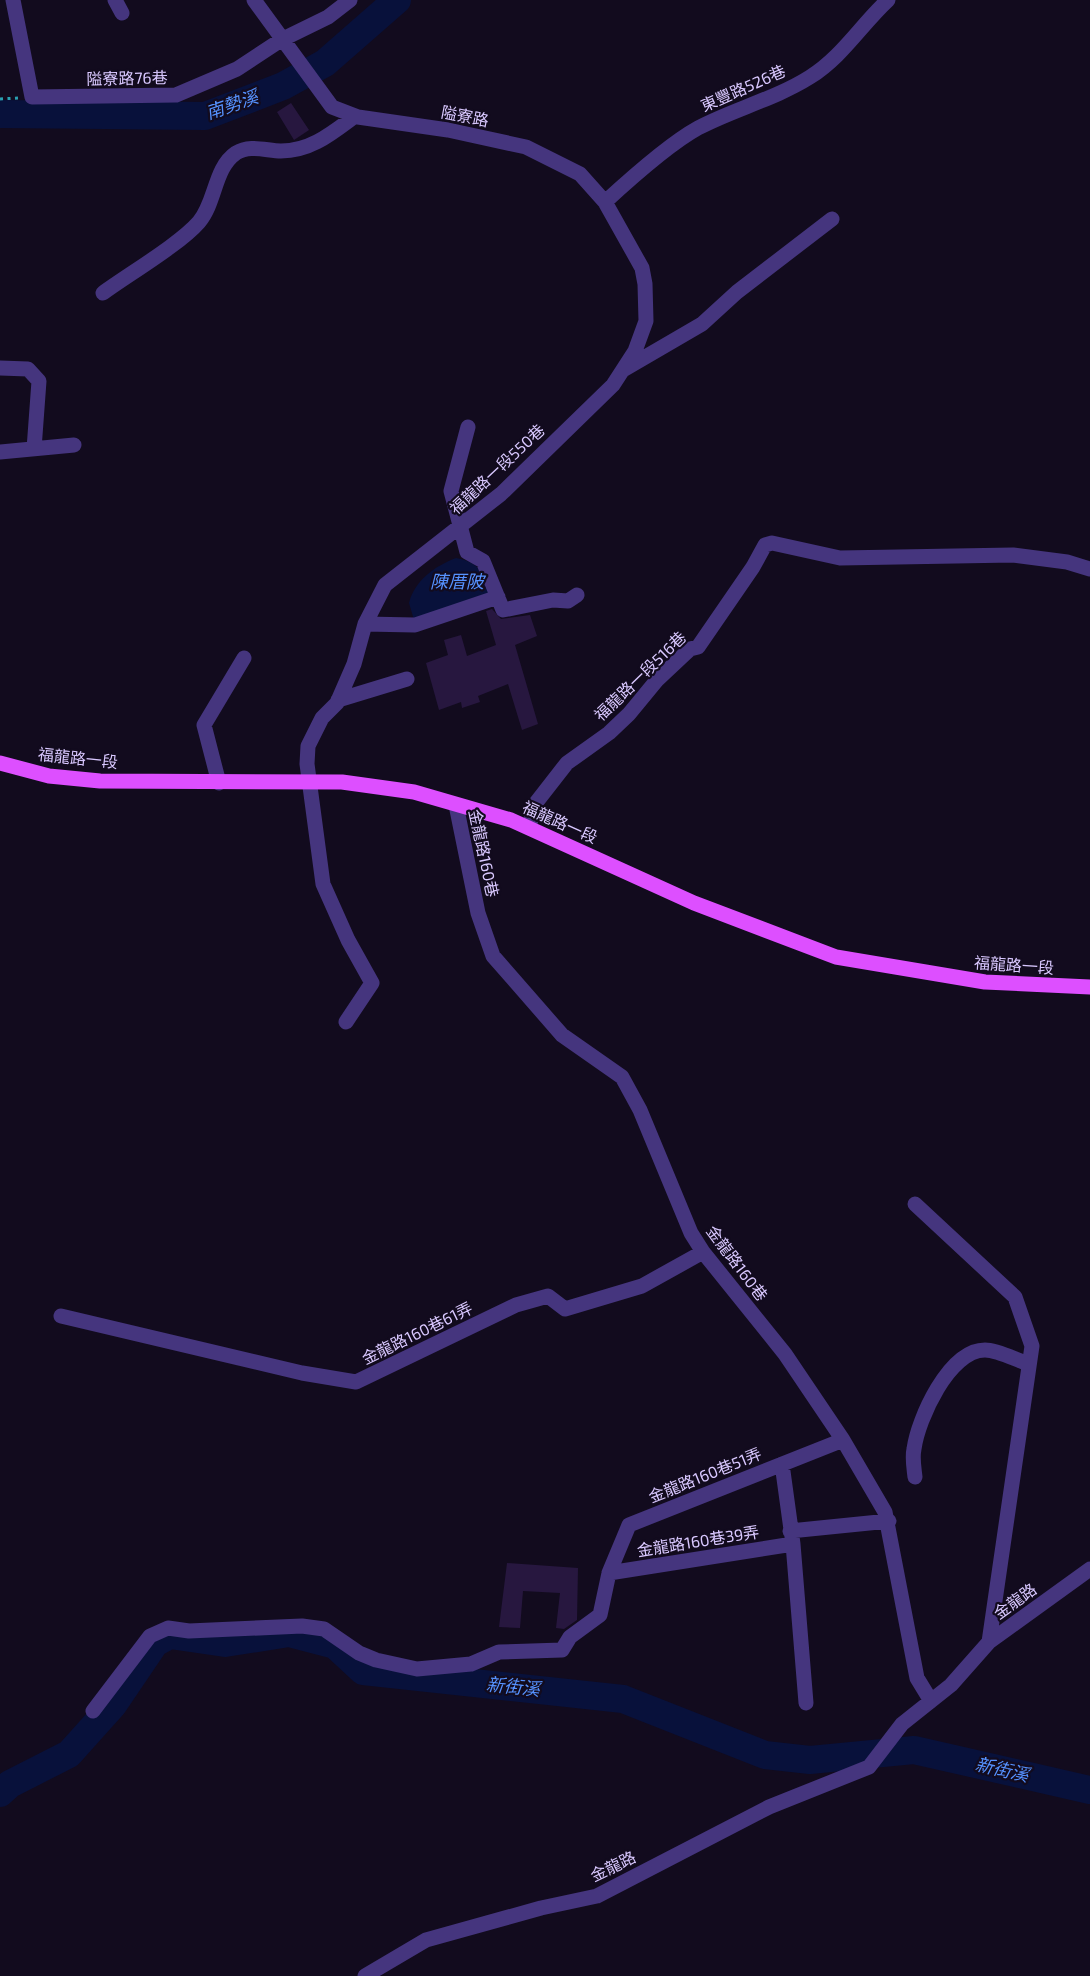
<svg xmlns="http://www.w3.org/2000/svg" width="1090" height="1976" viewBox="0 0 1090 1976" font-family="'Exo 2','Noto Sans TC',sans-serif">
  <style>
    .water { fill: #08113b }
    .lines { fill: none; stroke-linecap: round; stroke-linejoin: round }
    .river { stroke: #08113b; stroke-width: 28 }
    .building { fill: #27173f }
    .path { stroke: #2aa0b1; stroke-width: 3; stroke-dasharray: 3 4.5; stroke-linecap: butt }
    .minor { stroke: #45357e; stroke-width: 15 }
    .major { stroke: #dd4fff; stroke-width: 15 }
    .labels { text-anchor: middle; stroke-width: 4.5; stroke-linejoin: round; paint-order: stroke }
    .street-label { font-size: 16px; fill: #d9c8ff; stroke: #120b1e }
    .water-label { font-size: 18px; font-style: italic; fill: #5692ff; stroke: #120b1e }
  </style>
  <rect width="100%" height="100%" fill="#120b1e"/>
  <path class="water" d="M456,558C482,563 481,573 491,595L414,620L409,603C415,580 435,566 456,558Z"/>
  <g class="lines">
    <path class="river" d="M0,114L205,116L283,86L325,63L397,0
      M0,1793L10,1784L69,1754L113,1705L155,1643L170,1635L225,1643L289,1633L335,1645L363,1671L623,1699L765,1755L810,1760L914,1750L1090,1790"/>
  </g>
  <path class="building" d="M291,103L309,130L294,140L277,112Z
    M492,609L501,619L530,615L537,636L515,645L538,724L522,730L508,684L478,696L480,702L462,708L461,702L439,710L426,663L448,655L444,640L461,635L467,656L496,645L486,611Z
    M507,1563L578,1568L577,1620L564,1629L556,1628L560,1593L523,1591L520,1628L499,1627Z"/>
  <g class="lines">
    <path class="path" d="M0,99L19,98"/>
    <path class="minor" d="M13,0L32,97L176,95L237,69L281,40L328,17L350,0
      M115,0L122,13
      M254,0L332,107L358,117L448,130L526,147L580,174L605,202L642,268L645,284L646,321L635,351L613,385L501,494L385,585L365,624L354,664L337,703L322,718L308,746L307,764L323,884L348,940L372,983L346,1022
      M605,202C630,179 669,144 698,128C734,109 775,99 810,77C842,57 861,25 888,0
      M103,293C129,274 180,244 199,222C216,202 214,168 236,153C250,144 267,151 281,151C311,151 332,133 355,116
      M0,368L28,369L39,381L34,449
      M623,370L702,324L737,292L832,219
      M468,427L451,491L467,552L483,561L503,610L553,600L568,601L577,595
      M0,452L74,445
      M365,624L415,625L498,597
      M338,700L407,679
      M219,783L204,725L244,658
      M456,805L478,913L493,956L562,1035L622,1077L640,1110L691,1233L703,1252L785,1354L843,1440L885,1512L917,1678L931,1701
      M529,827L535,804L567,763L609,733L629,714L657,680L690,649L698,647L753,567L765,545L772,543L840,558L1013,555L1067,562L1090,569
      M915,1204L1015,1297L1032,1346L989,1642
      M61,1316L302,1373L356,1382L516,1305L548,1296L565,1309L642,1286L703,1252
      M782,1464L793,1544L806,1703
      M915,1477C914,1468 912,1458 914,1449C918,1419 949,1350 985,1350C998,1350 1016,1360 1029,1364
      M790,1531L889,1521
      M609,1573L793,1544
      M93,1711L150,1636L168,1628L189,1631L302,1626L324,1629L359,1653L376,1660L417,1669L471,1664L499,1652L562,1650L570,1637L600,1615L609,1573L629,1525L843,1440
      M365,1976L426,1940L541,1908L597,1896L769,1807L869,1767L902,1724L951,1685L989,1642L1090,1569"/>
    <path class="major" d="M0,763L49,776L100,781L342,782L414,792L511,820L694,903L836,957L985,982L1090,987"/>
  </g>
  <g class="labels">
    <g class="street-label">
      <text transform="translate(127 78) rotate(-1)" y="6">隘寮路76巷</text>
      <text transform="translate(743 88) rotate(-24)" y="6">東豐路526巷</text>
      <text transform="translate(465 116) rotate(11)" y="6">隘寮路</text>
      <text transform="translate(497 469) rotate(-43)" y="6">福龍路一段550巷</text>
      <text transform="translate(640 676) rotate(-44)" y="6">福龍路一段516巷</text>
      <text transform="translate(78 758) rotate(6)" y="6">福龍路一段</text>
      <text transform="translate(560 822) rotate(24)" y="6">福龍路一段</text>
      <text transform="translate(484 853) rotate(78)" y="6">金龍路160巷</text>
      <text transform="translate(1014 965) rotate(4)" y="6">福龍路一段</text>
      <text transform="translate(737 1263) rotate(53)" y="6">金龍路160巷</text>
      <text transform="translate(417 1333) rotate(-26)" y="6">金龍路160巷61弄</text>
      <text transform="translate(705 1475) rotate(-22)" y="6">金龍路160巷51弄</text>
      <text transform="translate(698 1541) rotate(-9)" y="6">金龍路160巷39弄</text>
      <text transform="translate(1015 1601) rotate(-36)" y="6">金龍路</text>
      <text transform="translate(613 1866) rotate(-26)" y="6">金龍路</text>
    </g>
    <g class="water-label">
      <text transform="translate(232 105) rotate(-19)" y="6">南勢溪</text>
      <text x="457" y="588">陳厝陂</text>
      <text transform="translate(513 1687) rotate(6)" y="6">新街溪</text>
      <text transform="translate(1002 1770) rotate(13)" y="6">新街溪</text>
    </g>
  </g>
</svg>
